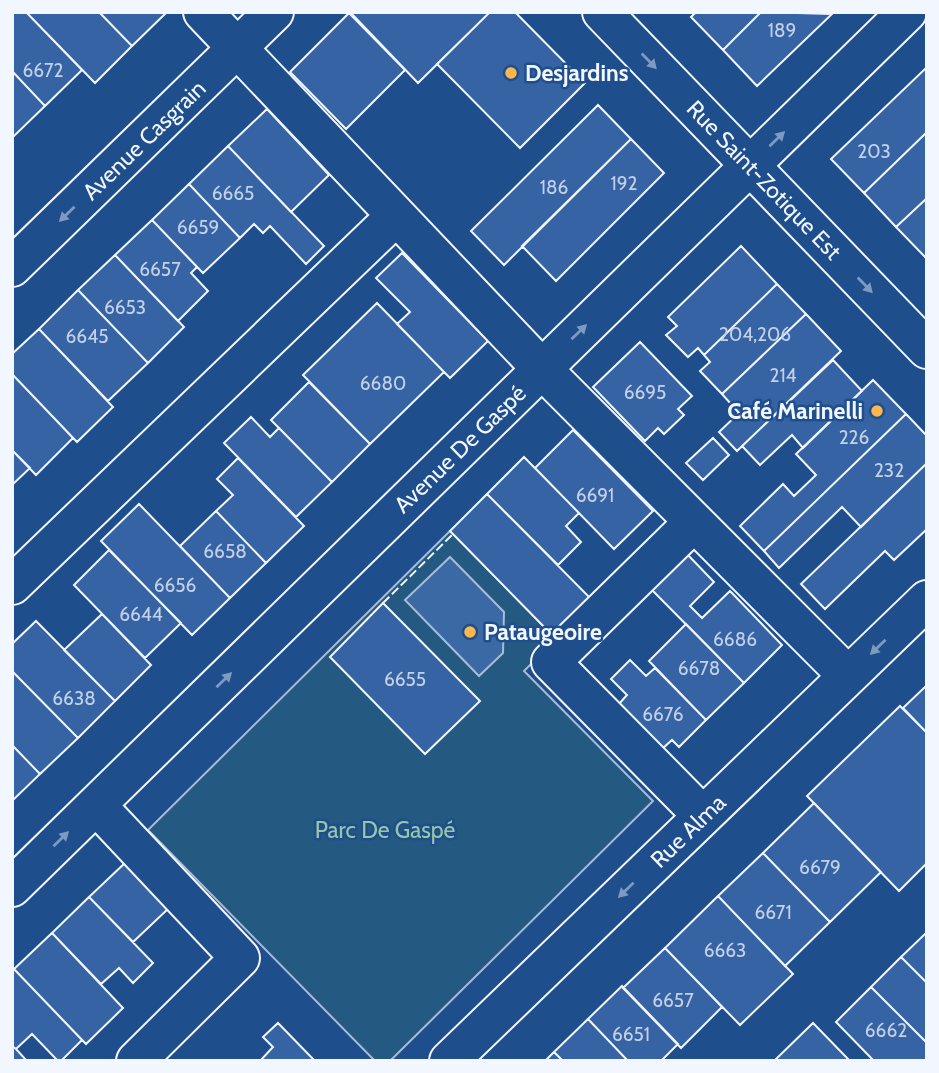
<svg xmlns="http://www.w3.org/2000/svg" width="939" height="1073" viewBox="0 0 939 1073" font-family="Cabin,sans-serif">
  <style>
    .green { fill: #245a82; stroke: #a8bbd7; stroke-width: 2 }
    .water { fill: #3b69a3; stroke: #a8bbd7; stroke-width: 2 }
    .building { fill: #3563a3; stroke: #f2f6ff; stroke-width: 2 }
    .lines { fill: none; stroke-linecap: round; stroke-linejoin: round }
    .minor-casing { stroke: #f2f6ff; stroke-width: 42 }
    .minor { stroke: #1f4e8c; stroke-width: 38 }
    .fence { stroke: #f2f6ff; stroke-width: 2; stroke-dasharray: 9 3.5; stroke-linecap: butt }
    .oneway { fill: #7e9ac0 }
    .poi-dot { fill: #ffb74d; stroke: #1f4e8c; stroke-width: 2.5 }
    .labels { text-anchor: middle; stroke-width: 5; stroke-linejoin: round; paint-order: stroke }
    .number-label { font-size: 19px; fill: #c3d1e8 }
    .poi-label { font-size: 23px; font-weight: bold; fill: #f2f6ff; stroke: #1f4e8c; text-anchor: start }
    .street-label { font-size: 23px; fill: #f2f6ff; stroke: #1f4e8c }
    .park-label { font-size: 23px; fill: #97c8a6; stroke: #1f4e8c }
  </style>
  <rect width="100%" height="100%" fill="#1f4e8c"/>
  <path class="green" d="M450,531L556,639L524,671L653,801L390,1061H375L148,830Z"/>
  <path class="water" d="M450,557L504,612L503,653L479,676L405,600Z"/>
  <path class="building" d="M12,12H26L82,70L45,106L12,71Z
    M26,12H99L132,46L95,83Z
    M99,12H167L132,46Z
    M350,12H490L418,83Z
    M490,12H515L585,83L520,148L437,64Z
    M696,12H761L723,50L691,17Z
    M761,12L832,14L757,86L723,50Z
    M349,13L405,70L346,129L290,72Z
    M927,67V132L864,193L831,159Z
    M12,71L45,106L12,138Z
    M598,105L631,139L504,265L471,231Z
    M267,109L329,175L291,212L228,146Z
    M927,132V198L896,227L864,193Z
    M631,139L664,173L556,281L522,246Z
    M228,146L324,246L306,264L270,226L263,233L254,224L240,238L189,184Z
    M189,184L240,238L203,273L152,220Z
    M927,198V259L896,227Z
    M152,220L197,267L191,273L208,291L178,321L115,255Z
    M741,246L777,284L704,355L698,348L688,357L666,335L677,326L668,317Z
    M402,253L488,341L450,378L397,324L410,312L376,278Z
    M115,255L184,327L148,363L78,290Z
    M777,284L806,314L722,394L700,371L710,362L704,355Z
    M78,290L148,363L108,401L39,329Z
    M377,303L444,372L370,444L303,375Z
    M806,314L841,351L737,451L719,432L739,413L722,394Z
    M39,329L113,407L77,442L12,374V354Z
    M640,342L692,396L678,409L684,415L664,434L658,428L645,441L593,387Z
    M833,360L862,391L803,448L792,435L760,465L742,446Z
    M12,374L73,438L36,475L12,450Z
    M873,380L906,414L764,551L740,526L783,484L794,496L816,475L796,454Z
    M309,382L370,444L332,482L271,420Z
    M906,414L927,436V463L861,527L842,507L779,568L764,551Z
    M251,417L270,437L279,428L332,482L296,517L224,443Z
    M573,430L653,511L614,549L535,468Z
    M713,438L729,455L703,480L686,463Z
    M12,450L30,468L12,485Z
    M524,457L579,513L566,526L581,542L558,565L487,494Z
    M238,458L304,526L266,563L216,511L233,495L217,479Z
    M927,463V529L894,560L885,551L825,609L801,584Z
    M487,494L594,602L556,639L450,531Z
    M139,504L230,598L192,635L101,541Z
    M216,511L266,563L230,598L180,546Z
    M109,550L181,623L145,658L74,585Z
    M687,554L714,582L690,606L702,618L730,591L782,645L744,683L651,589Z
    M383,603L480,701L425,754L330,657Z
    M102,614L151,665L115,701L64,650Z
    M36,621L115,701L78,738L12,671V644Z
    M686,624L744,683L706,720L649,661Z
    M630,660L646,676L655,668L706,720L679,747L672,740L662,749L618,705L627,695L611,679Z
    M12,671L78,738L40,774L12,745Z
    M927,685V733L903,708Z
    M900,706L927,733V863L899,891L807,796Z
    M12,745L40,774L12,801Z
    M814,803L881,872L830,922L763,853Z
    M763,853L830,922L785,966L718,896Z
    M126,862L169,908L133,942L89,897Z
    M718,896L793,974L740,1025L665,948Z
    M89,897L153,963L133,983L119,968L101,984L52,933Z
    M927,932V983L901,957Z
    M52,933L123,1008L86,1044L14,969Z
    M665,948L722,1007L681,1048L623,988Z
    M901,957L927,983V1043L871,987Z
    M12,967L82,1040L61,1061H58L32,1034L16,1049L12,1046Z
    M622,986L678,1044L661,1061H628L588,1019Z
    M871,987L927,1043L926,1061H874L836,1022Z
    M588,1019L628,1061H563L554,1052Z
    M278,1023L315,1061H260L273,1047L263,1037Z
    M813,1023L850,1061H774Z
    M12,1046L16,1049L27,1061H12Z
    M554,1052L563,1061H545Z"/>
  <g class="lines">
    <defs>
      <path id="minor" d="M203,12L542,369L848,676
        M602,12L927,349
        M12,267L274,12
        M694,522L551,662L703,816
        M12,585L396,216
        M96,805L240,958L136,1061
        M12,887L907,12
        M449,1061L927,600"/>
    </defs>
    <use href="#minor" class="minor-casing"/>
    <use href="#minor" class="minor"/>
    <path class="fence" d="M383,603L453,534"/>
  </g>
  <defs><path id="oneway-solid" d="M-6-.8H1V-3.2L6.5 0L1 3.2V.8H-6Z" transform="scale(1.75)"/></defs>
  <g class="oneway">
    <use href="#oneway-solid" transform="translate(649 61) rotate(46)"/>
    <use href="#oneway-solid" transform="translate(777 139) rotate(-44)"/>
    <use href="#oneway-solid" transform="translate(67 214) rotate(136)"/>
    <use href="#oneway-solid" transform="translate(865 285) rotate(46)"/>
    <use href="#oneway-solid" transform="translate(579 332) rotate(-44)"/>
    <use href="#oneway-solid" transform="translate(878 647) rotate(136)"/>
    <use href="#oneway-solid" transform="translate(224 680) rotate(-44)"/>
    <use href="#oneway-solid" transform="translate(61 839) rotate(-44)"/>
    <use href="#oneway-solid" transform="translate(626 890) rotate(136)"/>
  </g>
  <g class="poi-dot">
    <circle cx="511" cy="73" r="7"/>
    <circle cx="877" cy="411" r="7"/>
    <circle cx="470" cy="632" r="7"/>
  </g>
  <g class="labels">
    <g class="number-label">
      <text x="782" y="37">189</text>
      <text x="43" y="77">6672</text>
      <text x="874" y="158">203</text>
      <text x="624" y="190">192</text>
      <text x="554" y="194">186</text>
      <text x="233" y="200">6665</text>
      <text x="198" y="234">6659</text>
      <text x="160" y="276">6657</text>
      <text x="125" y="314">6653</text>
      <text x="755" y="341">204,206</text>
      <text x="87" y="343">6645</text>
      <text x="783" y="382">214</text>
      <text x="383" y="390">6680</text>
      <text x="645" y="399">6695</text>
      <text x="854" y="444">226</text>
      <text x="889" y="477">232</text>
      <text x="595" y="502">6691</text>
      <text x="225" y="558">6658</text>
      <text x="175" y="592">6656</text>
      <text x="141" y="621">6644</text>
      <text x="735" y="646">6686</text>
      <text x="699" y="675">6678</text>
      <text x="405" y="686">6655</text>
      <text x="74" y="705">6638</text>
      <text x="663" y="721">6676</text>
      <text x="820" y="874">6679</text>
      <text x="773" y="919">6671</text>
      <text x="725" y="957">6663</text>
      <text x="673" y="1007">6657</text>
      <text x="886" y="1037">6662</text>
      <text x="631" y="1041">6651</text>
    </g>
    <g class="poi-label">
      <text x="525" y="81">Desjardins</text>
      <text x="863" y="419" text-anchor="end">Café Marinelli</text>
      <text x="484" y="640">Pataugeoire</text>
    </g>
    <g class="street-label">
      <text transform="translate(144 140) rotate(-44)" y="8">Avenue Casgrain</text>
      <text transform="translate(764 180) rotate(46)" y="8">Rue Saint-Zotique Est</text>
      <text transform="translate(460 449) rotate(-44)" y="8">Avenue De Gaspé</text>
      <text transform="translate(688 831) rotate(-44)" y="8">Rue Alma</text>
    </g>
    <g class="park-label">
      <text x="385" y="838">Parc De Gaspé</text>
    </g>
  </g>
  <rect width="939" height="1073" fill="none" stroke="#f2f6ff" stroke-width="28"/>
</svg>
